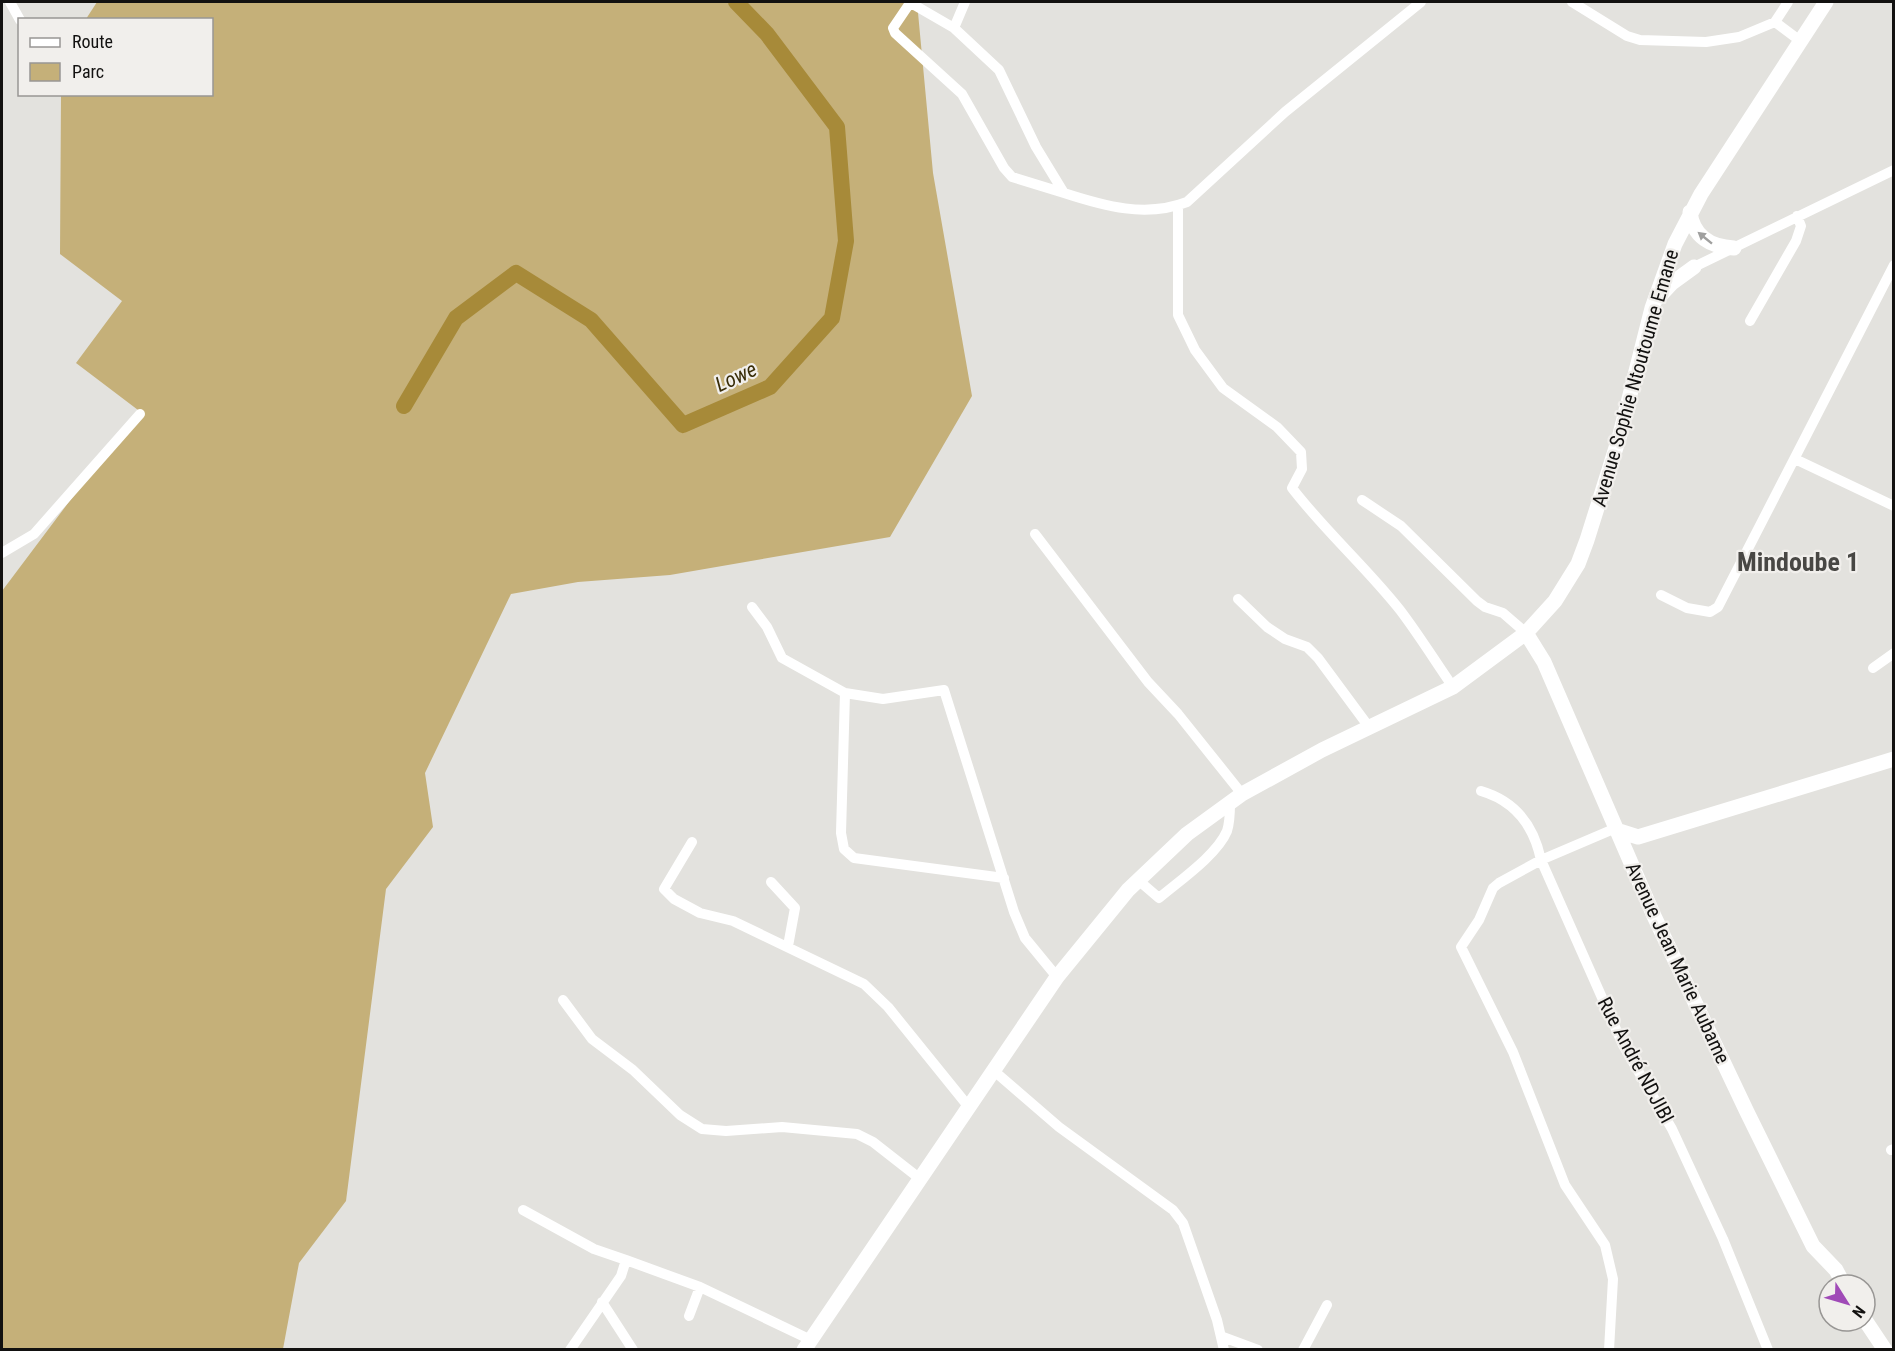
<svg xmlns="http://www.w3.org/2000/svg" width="1895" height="1351" viewBox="0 0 1895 1351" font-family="'Roboto Condensed',sans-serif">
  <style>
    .green { fill: #c5b079 }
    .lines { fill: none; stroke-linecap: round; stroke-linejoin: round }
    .river { stroke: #a78a39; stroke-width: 16 }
    .street { stroke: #fff; stroke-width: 10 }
    .secondary { stroke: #fff; stroke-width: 15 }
    .oneway { fill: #a0a09f }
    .labels { text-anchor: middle; stroke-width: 4.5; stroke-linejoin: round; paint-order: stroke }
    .street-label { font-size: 20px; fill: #121110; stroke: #f1efec }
    .water-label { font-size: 21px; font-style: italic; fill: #382c07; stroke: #f1efec }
    .district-label { font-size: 26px; font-weight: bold; fill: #484744; stroke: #f1efec }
  </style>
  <rect width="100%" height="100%" fill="#e3e2de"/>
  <path class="green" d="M97,2H917L933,173L972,396L890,537L670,575L578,582L511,594L425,773L433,827L386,889L346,1201L299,1263L283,1349H2V591L138,410L76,363L122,301L60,254L61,95L212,94V20L86,19Z"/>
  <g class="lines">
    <path class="river" d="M404,406L456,318L516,273L591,320L683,425L770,387L832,318L846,241L837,127L767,34L736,2"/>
    <path class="street" d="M10,2L20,20
      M909,2L954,28L999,70L1036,147L1064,193C1104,206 1146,218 1187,202L1285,112L1421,2
      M1572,2L1627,36L1640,40L1706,42L1739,37L1775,22L1799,40
      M910,3L893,28L895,33L962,94L1004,168L1012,177L1064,193
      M1775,22L1788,2
      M954,28L965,2
      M1178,205V315L1195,350L1223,388L1277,427L1301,452L1302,469L1292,488C1325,531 1366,567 1400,610C1419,635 1435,661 1453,687
      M1694,267L1894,170
      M1750,321L1796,241L1801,226L1797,216
      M1795,459L1894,506
      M1362,500L1401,526L1477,601L1485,607L1503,613L1526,633
      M1035,534L1148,682L1178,714L1242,794
      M2,553L34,534L140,414
      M1661,595L1687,608L1710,612L1718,607L1894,265
      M1238,599L1267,627L1285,639L1307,647L1318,658L1369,727
      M752,607L767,627L782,658L845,693L883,699L944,690L1014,912L1025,938L1057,977
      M1873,668L1894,653
      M845,693L841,833L844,849L854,858L1004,878
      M1481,791C1515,801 1534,826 1541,860L1623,1045L1672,1129L1723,1239L1768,1350
      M692,842L664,889L674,899L700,913L733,921L864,984L888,1007L968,1106
      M1138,880L1159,898C1179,881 1217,855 1227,831C1230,822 1230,812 1230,803
      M771,882L795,908L788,946
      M563,1000L592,1039L633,1070L680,1115L702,1129L726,1131L782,1127L857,1134L873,1142L919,1178
      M993,1070L1059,1127L1173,1210L1183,1223L1217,1320L1224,1350
      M1891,1150L1894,1149
      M523,1210L594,1249L626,1260
      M602,1302L633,1350
      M689,1316L700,1287
      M1223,1337L1258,1350
      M570,1350L621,1276L626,1260L700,1287L811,1340
      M1303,1350L1327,1305
      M1609,1350L1613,1279L1605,1245L1565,1185L1513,1052L1461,947L1479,920L1493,888L1499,883L1541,860L1616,828"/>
    <path class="secondary" d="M1690,212C1693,237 1711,247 1734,248
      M1658,298L1672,283L1694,267
      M1526,633L1544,662L1654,916L1747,1112L1813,1246L1836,1270L1844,1285
      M1616,830L1638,837L1894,759
      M1865,1320L1885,1350
      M804,1350L1057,977L1128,890L1187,834L1242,794L1322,750L1453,687L1526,633L1555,601L1578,564L1587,540L1619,438L1652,308L1675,244L1701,194L1826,2"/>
  </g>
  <defs><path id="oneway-solid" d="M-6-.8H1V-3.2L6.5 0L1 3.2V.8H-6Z" transform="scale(1.5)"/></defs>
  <use class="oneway" href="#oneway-solid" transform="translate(1705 238) rotate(-141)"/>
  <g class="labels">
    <g class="street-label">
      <text transform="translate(1635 378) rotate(-74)" y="7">Avenue Sophie Ntoutoume Emane</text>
      <text transform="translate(1678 963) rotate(65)" y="7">Avenue Jean Marie Aubame</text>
      <text transform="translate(1636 1060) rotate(62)" y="7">Rue André NDJIBI</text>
    </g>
    <g class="water-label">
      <text transform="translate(736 377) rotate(-25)" y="7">Lowe</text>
    </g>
    <g class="district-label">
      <text x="1798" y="571">Mindoube 1</text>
    </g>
  </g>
  <rect width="1895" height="1351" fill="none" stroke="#121110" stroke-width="6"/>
  <rect x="18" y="18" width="195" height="78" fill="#f1efec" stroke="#989694" stroke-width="1.5"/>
  <rect x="30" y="38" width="30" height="9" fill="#ffffff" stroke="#989694" stroke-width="1.5"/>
  <text x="72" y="48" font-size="18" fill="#121110">Route</text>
  <rect x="30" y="63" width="30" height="18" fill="#c5b079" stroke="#989694" stroke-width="1.5"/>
  <text x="72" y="78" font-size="18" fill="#121110">Parc</text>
  <g transform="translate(1847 1303) rotate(127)"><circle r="28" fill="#f1efec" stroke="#989694" stroke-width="1.5"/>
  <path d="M0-4.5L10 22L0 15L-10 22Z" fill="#a04ab7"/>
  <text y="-9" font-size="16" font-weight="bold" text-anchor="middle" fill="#121110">N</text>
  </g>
</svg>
